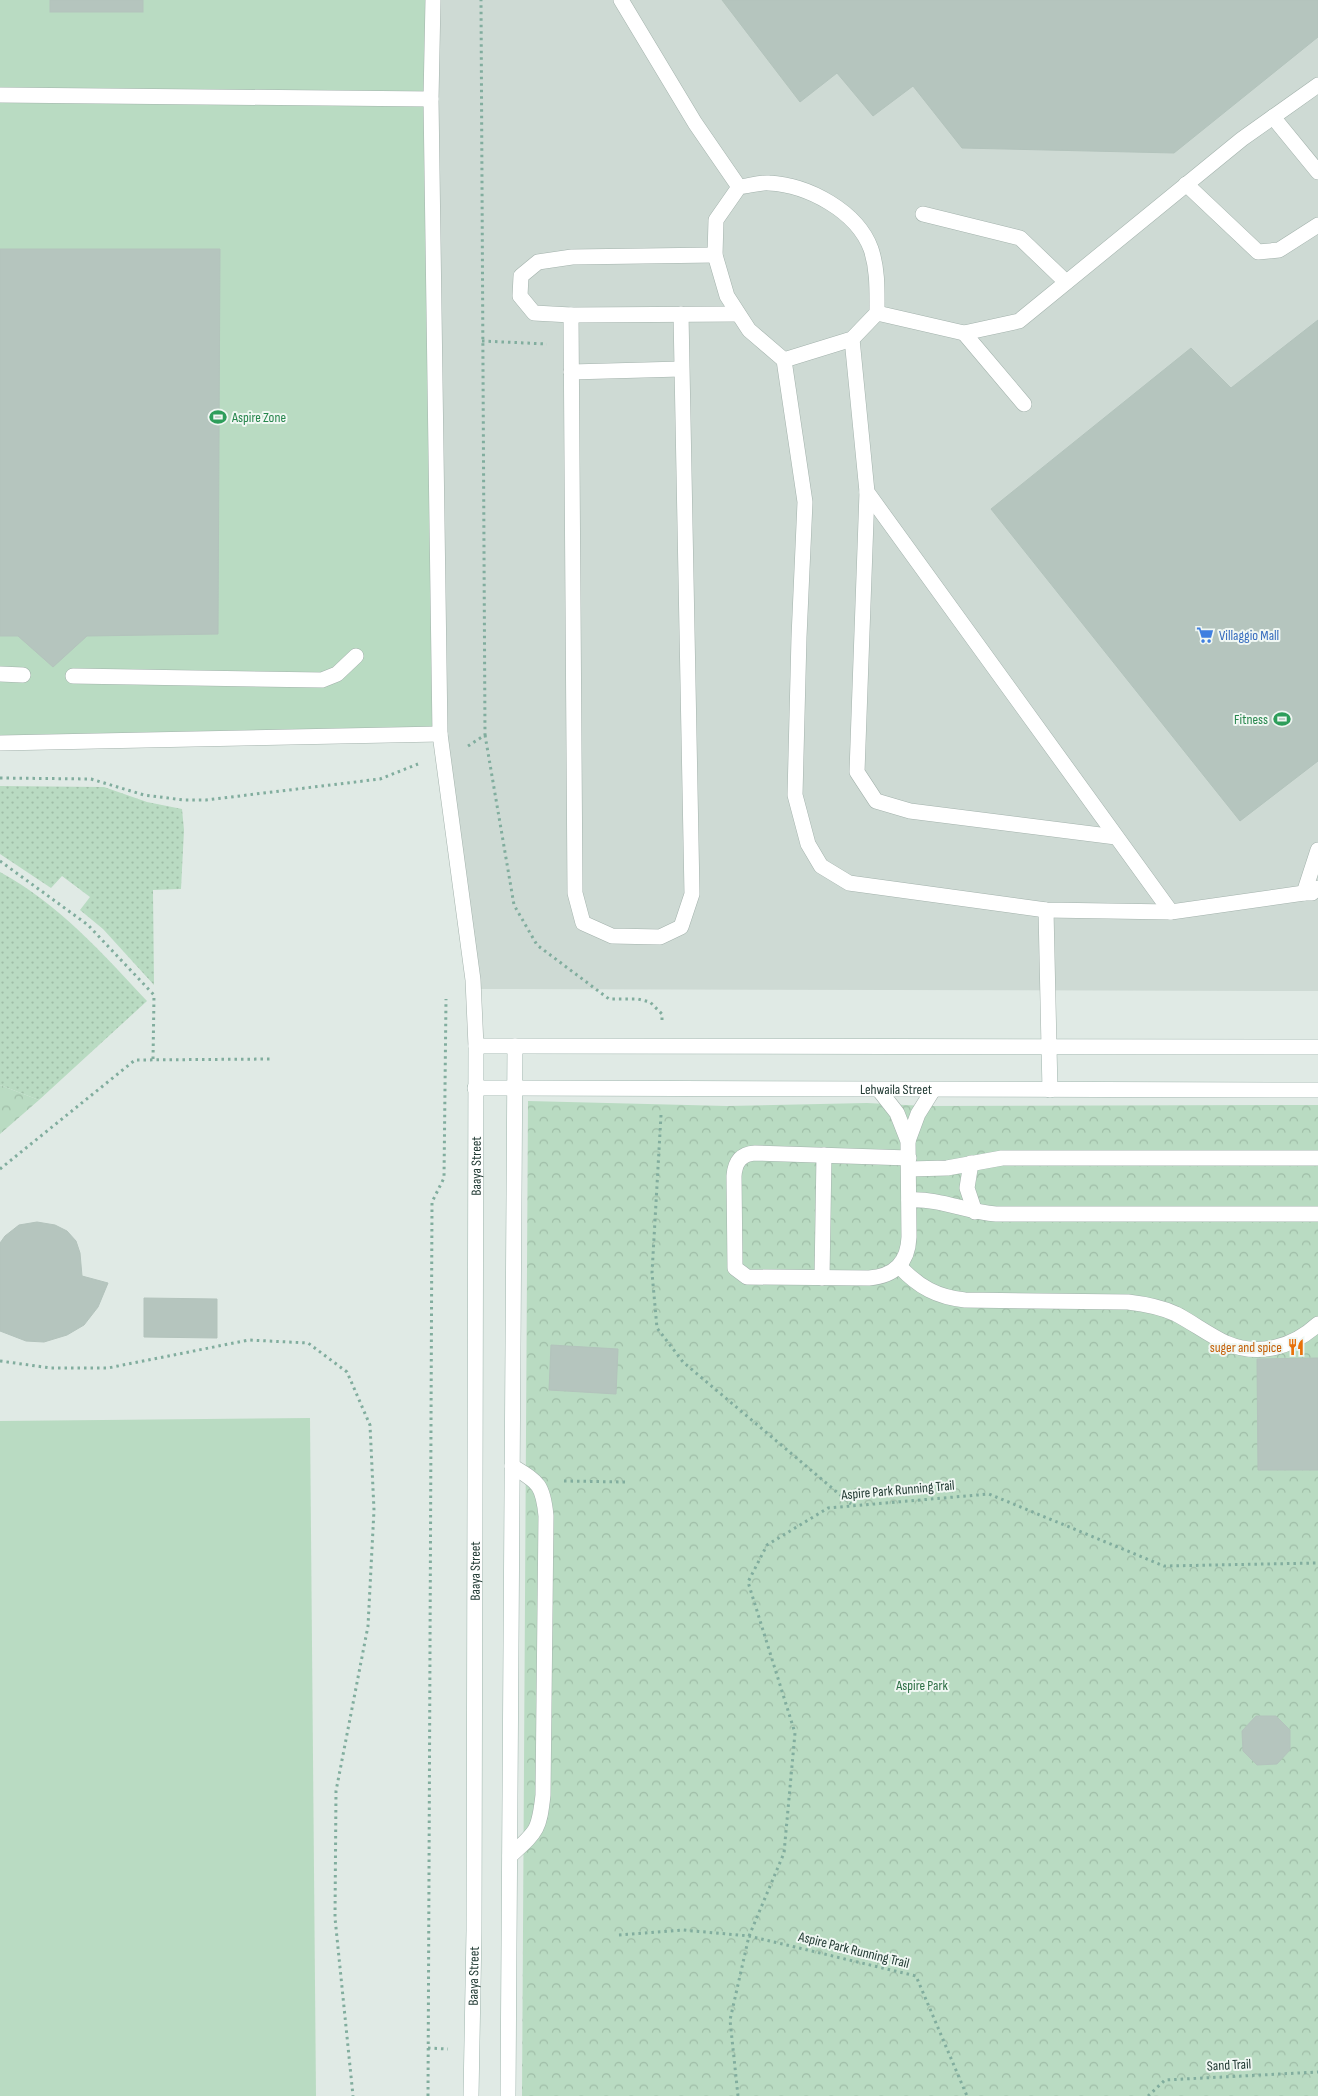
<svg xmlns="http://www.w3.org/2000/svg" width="1318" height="2096" viewBox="0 0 1318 2096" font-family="'Sofia Sans Condensed',sans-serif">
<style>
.built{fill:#cedad4}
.grass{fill:url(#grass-dots)}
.park{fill:url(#park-crowns)}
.pitch{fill:#b9dbc2}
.building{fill:#b5c5be;stroke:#b3c3bc}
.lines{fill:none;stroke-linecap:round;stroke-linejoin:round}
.lane-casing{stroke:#a3b2ac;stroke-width:16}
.secondary-casing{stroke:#9fb5ad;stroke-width:16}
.path{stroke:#81ad9e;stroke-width:3;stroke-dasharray:2.5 4;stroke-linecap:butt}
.lane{stroke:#fff;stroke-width:15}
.secondary{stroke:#fff;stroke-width:15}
.labels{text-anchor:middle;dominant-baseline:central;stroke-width:4;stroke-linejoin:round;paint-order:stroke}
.leisure-label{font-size:14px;fill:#27864d;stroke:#f0f7f3;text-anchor:start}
.shop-label{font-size:14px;fill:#366cbe;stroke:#f0f7f3;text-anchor:start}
.street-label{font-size:14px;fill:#213a33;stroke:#f0f7f3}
.food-label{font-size:14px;fill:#c56008;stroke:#f0f7f3;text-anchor:end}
.park-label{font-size:14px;fill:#2d6f45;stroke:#f0f7f3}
</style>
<defs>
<pattern id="grass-dots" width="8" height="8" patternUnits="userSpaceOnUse" patternTransform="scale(1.25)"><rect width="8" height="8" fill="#b9dbc2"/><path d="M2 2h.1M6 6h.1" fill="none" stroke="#9fbda7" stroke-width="1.8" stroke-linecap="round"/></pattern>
<pattern id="park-crowns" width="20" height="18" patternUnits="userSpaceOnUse" patternTransform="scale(1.25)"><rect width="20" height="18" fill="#b9dbc2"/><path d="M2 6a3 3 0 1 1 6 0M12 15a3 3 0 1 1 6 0" fill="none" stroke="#9fbda7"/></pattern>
</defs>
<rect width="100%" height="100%" fill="#e0eae5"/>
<path class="built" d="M433 0H1318V991L477 989 446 741Z"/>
<g class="grass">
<path d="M0 786 104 787 147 802 182 809 184 830 181 889 153 890 154 985 103 929 80 910 90 897 62 876 51 888 0 854Z"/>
<path d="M0 872C59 904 102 953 147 1001L39 1100 0 1085Z"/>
</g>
<g class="park">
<path d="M0 1085 39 1100 0 1134Z"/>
<path d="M528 1101 727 1106 867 1103 925 1106 1318 1105V2096H522Z"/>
</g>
<g class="pitch">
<path d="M0 0H433L440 734 0 743Z"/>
<path d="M310 1418 316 2096H0V1421Z"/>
</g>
<g class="building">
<rect x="50" y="0" width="93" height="12"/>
<path d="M722 0H1318V37L1174 153 962 148 913 86 873 116 837 73 800 102Z"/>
<path d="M0 249H220L218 634 87 636 53 667 18 636H0Z"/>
<path d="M1318 320V761L1240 821 991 509 1191 348 1231 388Z"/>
<path d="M37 1222 55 1225 67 1231 76 1241 80 1253 82 1276 108 1283 98 1307 84 1325 67 1335 44 1342 26 1341 0 1331V1243L5 1236 19 1225Z"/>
<path d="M144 1298 217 1299V1338L144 1337Z"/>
<path d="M551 1345 618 1349 616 1394 549 1390Z"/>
<path d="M1318 1358V1470H1258L1257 1359Z"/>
<path d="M1256 1716H1276L1290 1730V1750L1277 1764 1257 1765 1243 1751 1242 1731Z"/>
</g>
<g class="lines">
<g class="lane-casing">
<g id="lane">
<path d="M433 0 431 99 440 734 473 980 476 1046"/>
<path d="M621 0 695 123 739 187"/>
<path d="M0 95 431 99"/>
<path d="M1273 117 1318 172"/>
<path d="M1186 184 1258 252 1279 250 1318 225"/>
<path d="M923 214 1020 238 1066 282"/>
<path d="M715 255 572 257 538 262 521 276 520 296 534 313 571 315 738 314"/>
<path d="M877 313 964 333 1019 321 1242 139 1318 85"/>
<path d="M571 315 575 893 583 923 612 936 660 937 681 927 692 894 681 314"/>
<path d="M964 333 1024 404"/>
<path d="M852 339 867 492 1171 912"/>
<path d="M784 360 852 339 877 313C877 291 878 270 871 249 857 211 808 185 769 183 760 182 749 186 739 187L716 220 715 255 727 296 749 330 784 360 805 502 799 637 795 795 808 844 821 866 849 883 1046 910 1171 912 1304 893 1318 888"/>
<path d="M571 372 681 369"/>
<path d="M867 492 857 772 876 801 910 811 1116 837"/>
<path d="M0 674 23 675"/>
<path d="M73 676 322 680 337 674 356 656"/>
<path d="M0 743 440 734"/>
<path d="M1312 893H1304L1318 850"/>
<path d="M1046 910 1049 1047"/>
<path d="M879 1090 897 1113 908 1141 909 1237C908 1262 895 1276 869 1278L747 1277 735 1268 734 1176C735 1162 741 1154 755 1153L909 1158"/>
<path d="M908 1141 918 1114 933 1090"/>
<path d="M971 1163 967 1188 975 1212"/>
<path d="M909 1169 947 1168 1002 1158H1318"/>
<path d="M909 1200C940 1198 966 1212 996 1214H1318"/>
<path d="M900 1267C919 1287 937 1297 965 1300L1128 1302C1145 1304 1161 1307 1176 1314 1193 1323 1209 1335 1226 1343 1259 1357 1293 1347 1318 1324"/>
<path d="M822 1278 824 1155"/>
<path d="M510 1856C537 1831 539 1831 543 1795L546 1516C543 1484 538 1482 512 1466"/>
</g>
</g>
<g class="secondary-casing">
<g id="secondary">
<path d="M1049 1047 1050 1090"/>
<path id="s1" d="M475 1088 1318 1090"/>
<path id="s2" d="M471 2096 474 1931 476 1046 1318 1047"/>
<path d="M508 2096 515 1046"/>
</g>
</g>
<g class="path">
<path d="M482 341 547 344"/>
<path d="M485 735 514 905 537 945 609 999H638L650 1002 662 1014V1020"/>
<path d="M468 746 485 735 481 0"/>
<path d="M0 778 91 779 144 795 184 800H206L380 779 418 764"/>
<path d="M0 861 88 925 154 995 153 1060"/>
<path d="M661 1115 652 1273 657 1328 683 1362 851 1504"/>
<path d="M0 1169 135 1060 271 1059"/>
<path d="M0 1361 51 1368H108L249 1340 308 1343 347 1372 370 1425 374 1510 368 1626 336 1791 335 1918 353 2096"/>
<path d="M564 1481 626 1482"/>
<path d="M619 1935 683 1930 749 1936 916 1976 967 2096"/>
<path d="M428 2048 448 2049"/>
<path d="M428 2096 432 1202 444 1178 446 999"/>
<path d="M738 2096 730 2020 749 1936 784 1853 795 1733 748 1582 767 1545 828 1508 989 1494 1164 1566 1318 1563"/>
<path d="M1148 2096 1165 2080 1318 2072"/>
</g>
<use href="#lane" class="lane"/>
<use href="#secondary" class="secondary"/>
</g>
<defs>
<g id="stadium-bare" transform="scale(1.35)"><path d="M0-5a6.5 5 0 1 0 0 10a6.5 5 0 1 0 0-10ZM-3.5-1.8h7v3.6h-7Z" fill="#2e9e5b" stroke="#f0f7f3" stroke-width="2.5" paint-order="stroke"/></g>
<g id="supermarket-bare" transform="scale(1.35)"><path d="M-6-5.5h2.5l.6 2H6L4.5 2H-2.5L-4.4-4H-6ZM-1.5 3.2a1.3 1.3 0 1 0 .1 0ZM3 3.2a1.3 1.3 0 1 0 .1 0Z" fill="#3f7fe0" stroke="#f0f7f3" stroke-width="2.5" paint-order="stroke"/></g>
<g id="restaurant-bare" transform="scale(1.35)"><path d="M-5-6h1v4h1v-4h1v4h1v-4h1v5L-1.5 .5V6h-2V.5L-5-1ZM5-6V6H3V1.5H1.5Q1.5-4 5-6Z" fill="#e8710a" stroke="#f0f7f3" stroke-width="2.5" paint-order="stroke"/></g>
</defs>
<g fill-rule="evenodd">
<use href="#stadium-bare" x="218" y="417"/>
<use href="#supermarket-bare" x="1205" y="635"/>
<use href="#stadium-bare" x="1282" y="719"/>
<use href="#restaurant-bare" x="1296" y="1347"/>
</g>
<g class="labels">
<g class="leisure-label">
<text x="232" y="417">Aspire Zone</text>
<text x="1268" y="719" text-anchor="end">Fitness</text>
</g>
<g class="shop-label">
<text x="1219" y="635">Villaggio Mall</text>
</g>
<g class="street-label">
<text stroke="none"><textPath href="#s1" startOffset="421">Lehwaila Street</textPath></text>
<text stroke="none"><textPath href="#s2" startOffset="930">Baaya Street</textPath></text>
<text transform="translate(898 1490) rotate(-5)">Aspire Park Running Trail</text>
<text stroke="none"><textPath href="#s2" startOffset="525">Baaya Street</textPath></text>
<text transform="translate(854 1950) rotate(14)">Aspire Park Running Trail</text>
<text stroke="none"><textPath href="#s2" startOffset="120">Baaya Street</textPath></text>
<text transform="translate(1229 2065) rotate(-3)">Sand Trail</text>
</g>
<g class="food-label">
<text x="1282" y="1347">suger and spice</text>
</g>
<g class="park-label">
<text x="922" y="1685">Aspire Park</text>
</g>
</g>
</svg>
